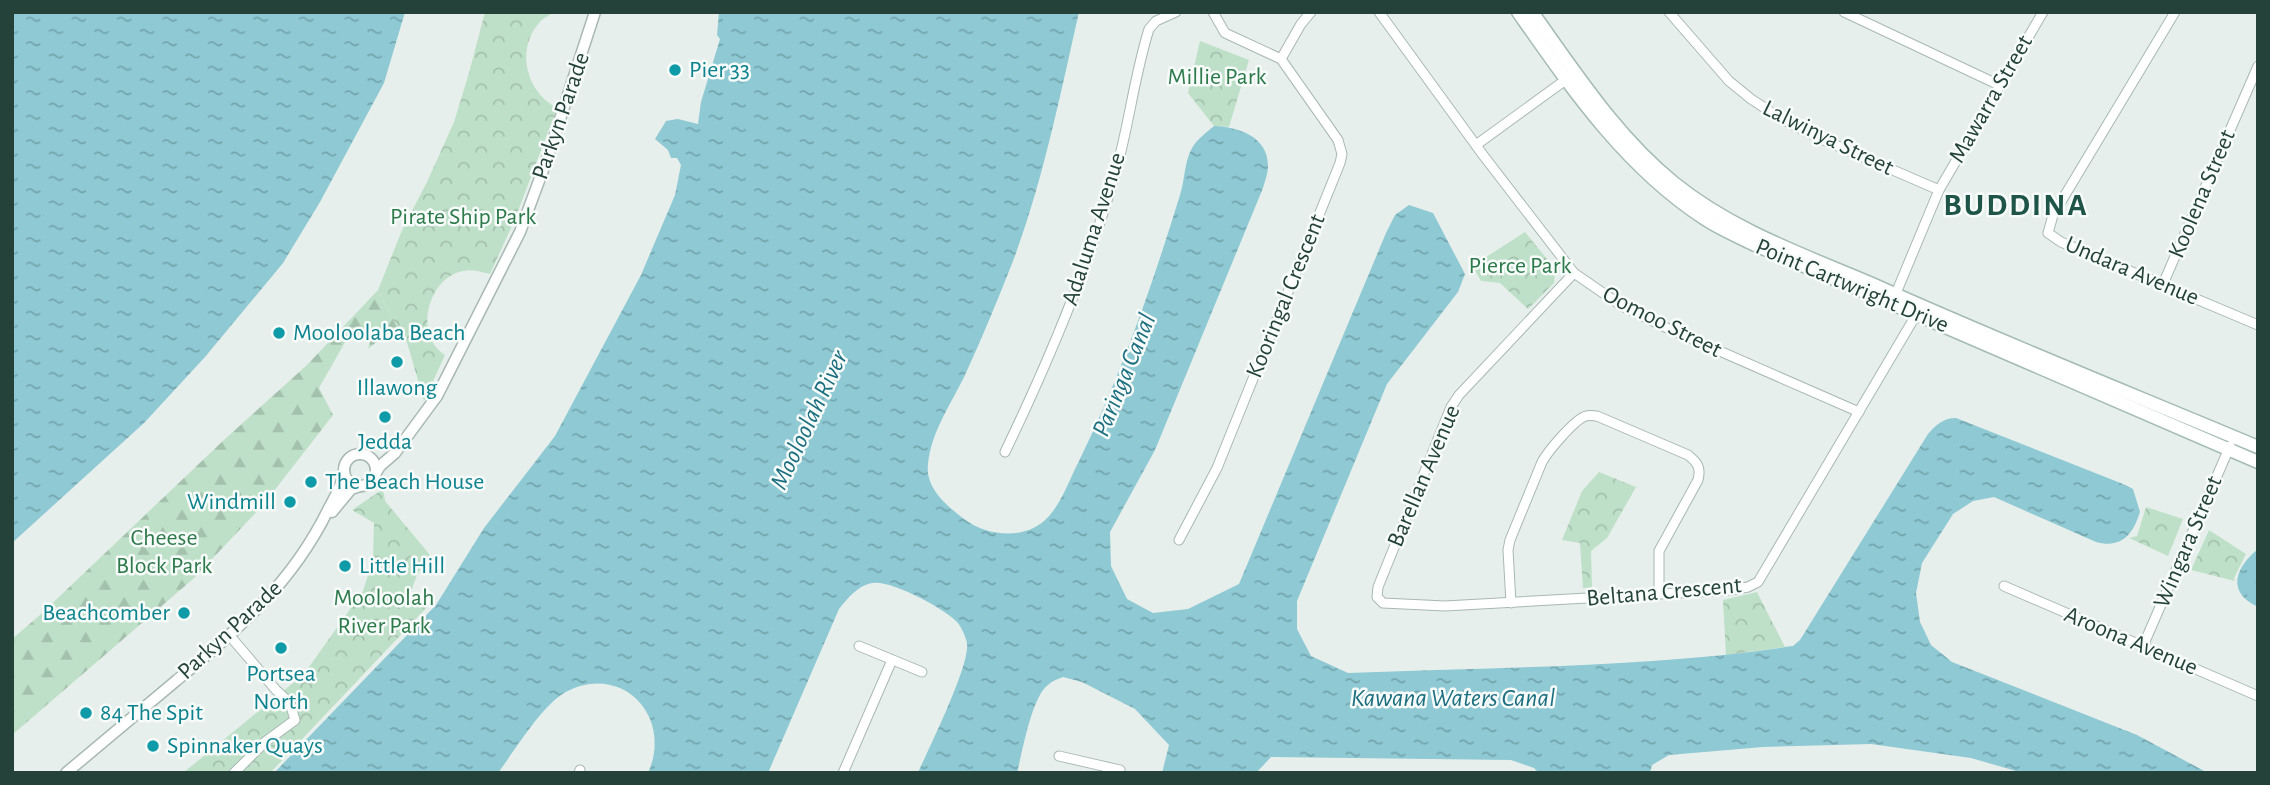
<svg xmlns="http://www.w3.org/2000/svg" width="2270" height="785" viewBox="0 0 2270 785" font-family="'Alegreya Sans',sans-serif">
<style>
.forest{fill:url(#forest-firs)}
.park{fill:url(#park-crowns)}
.water{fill:url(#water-ripples)}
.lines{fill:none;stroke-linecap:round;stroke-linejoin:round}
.minor-casing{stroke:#a8b8b2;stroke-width:11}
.tertiary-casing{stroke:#a8b8b2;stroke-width:13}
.secondary-casing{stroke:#a4bbb3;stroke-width:15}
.minor{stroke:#fff;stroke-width:9}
.tertiary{stroke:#fff;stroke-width:10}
.secondary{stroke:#fff;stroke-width:12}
.culture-dot{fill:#0f9aa8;stroke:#f7fbf9;stroke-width:2.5}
.labels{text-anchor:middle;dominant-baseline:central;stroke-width:5;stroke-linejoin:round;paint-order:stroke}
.culture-label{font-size:24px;fill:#0d838f;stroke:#f7fbf9;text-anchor:start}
.park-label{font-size:24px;fill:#2d7a4b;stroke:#f7fbf9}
.street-label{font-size:24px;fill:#24423a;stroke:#f7fbf9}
.water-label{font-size:26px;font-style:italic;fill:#1c6f80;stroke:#f7fbf9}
.district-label{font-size:32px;font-weight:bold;letter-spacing:2px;fill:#1f5548;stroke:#f7fbf9}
</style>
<defs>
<pattern id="forest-firs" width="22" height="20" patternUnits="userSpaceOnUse" patternTransform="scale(1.75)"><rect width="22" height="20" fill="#bfe0c8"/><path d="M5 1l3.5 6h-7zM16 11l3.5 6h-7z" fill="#a4c1ad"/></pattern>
<pattern id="park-crowns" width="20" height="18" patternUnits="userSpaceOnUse" patternTransform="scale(1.75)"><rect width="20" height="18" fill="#bfe0c8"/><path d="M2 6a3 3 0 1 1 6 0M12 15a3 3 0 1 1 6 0" fill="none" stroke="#a4c1ad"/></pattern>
<pattern id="water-ripples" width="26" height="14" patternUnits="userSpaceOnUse" patternTransform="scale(1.75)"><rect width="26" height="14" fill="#8ec9d4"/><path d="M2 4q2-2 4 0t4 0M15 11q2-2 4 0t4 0" fill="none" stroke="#74a5ad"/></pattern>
</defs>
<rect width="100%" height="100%" fill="#e6efeb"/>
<path class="forest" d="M378 290 401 335 392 329 368 349 371 338 359 334 355 341 348 337 319 388 333 415 263 505 193 579 12 735V639L40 615 225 439 307 365Z"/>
<g class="park">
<path d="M485 12H554C550 15 543 18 540 22 515 49 526 92 557 108L515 219 490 274C481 272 472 269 463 271 435 276 420 314 431 339 434 346 439 351 445 355L424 401 406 339 401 335 378 290 403 228 427 182 454 122 469 73Z"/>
<path d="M1200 41 1249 60 1229 127 1214 126 1188 93Z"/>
<path d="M1525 232 1555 269 1554 283 1528 309 1500 283 1481 281 1471 263 1480 261Z"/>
<path d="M1599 472 1636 487 1607 538 1591 551 1592 588H1583L1580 543 1562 540 1582 491Z"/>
<path d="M383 489 385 501 430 555 417 575 410 594 431 603 270 773H183L304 674 363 591 373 559 374 523 352 510Z"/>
<path d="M2146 507 2183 519 2168 556 2129 538 2137 536Z"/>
<path d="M2209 530 2246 554 2234 578 2235 581 2191 570Z"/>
<path d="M1757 592 1785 647 1726 655 1723 600Z"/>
</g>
<g class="water">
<path d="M12 12H405L384 83 320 202 283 263 205 357 144 423 12 543Z"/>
<path d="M719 12H1079C1060 96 1043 181 1013 261 998 299 982 338 965 375 951 404 931 432 928 464 925 488 947 506 964 519 987 536 1022 540 1044 521 1061 506 1069 480 1079 461 1121 375 1152 286 1180 195 1185 180 1184 163 1192 148 1197 139 1207 132 1214 126 1238 127 1268 136 1268 166 1268 173 1265 181 1263 188L1155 450 1110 532 1111 566 1127 599 1153 613 1188 609 1239 584 1386 233 1395 215 1409 205 1433 213 1465 274 1458 292 1387 384 1297 601V629L1311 656 1348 673C1496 667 1647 668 1793 646L1800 640 1928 434C1936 425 1943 418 1956 418L2123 484 2133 489 2140 512C2133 534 2122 549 2096 542L1994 497 1973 501 1953 514 1922 563 1916 593 1920 622 1931 645 1952 662 2137 735 2208 773H2023L1971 758 1871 744 1763 747 1669 755 1652 765 1650 773H1539L1534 768 1511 760 1271 757 1256 773H1162L1169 745 1135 709 1082 682 1063 677C1058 679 1052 681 1048 685 1032 696 1022 753 1017 773H918C929 747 970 666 967 643 966 637 961 627 958 623 946 609 890 579 872 583 857 586 848 598 839 609L768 773H648C674 715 620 661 564 693 542 706 514 751 498 773H274L436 605 484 528 555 436 641 275 675 195 681 165 677 158H671L668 150 655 139 666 121 678 119 698 124 701 102 720 39 717 35Z"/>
<path d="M2258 549V607C2226 592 2235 568 2258 549Z"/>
</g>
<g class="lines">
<g class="minor-casing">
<g id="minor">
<path d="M1213 12 1225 33 1281 59"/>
<path d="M1379 12 1483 155 1574 273 1622 306 1667 328 1859 412"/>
<path d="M1669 12 1729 81 1751 99 1780 118 1819 138 1939 190"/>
<path d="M1844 12 1999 85"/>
<path d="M2175 12 2053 215 2048 233 2061 242 2258 325"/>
<path d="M1281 59 1301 24 1311 12"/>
<path d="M1476 145 1571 76"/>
<path d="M1574 273 1459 395 1451 407 1378 587 1377 597 1383 603 1445 606 1732 590 1748 587 1758 582 1919 310"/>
<path d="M2163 284 2258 66"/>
<path d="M1894 298 1939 190 2043 12"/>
<path d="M1005 452C1047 365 1084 277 1112 185 1128 134 1133 80 1149 29L1156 21 1176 12"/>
<path d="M1179 540 1217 468 1340 163 1342 154 1338 140 1281 59"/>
<path d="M2004 586 2258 696"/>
<path d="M1511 603 1508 550 1510 540 1542 462C1548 451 1575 419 1586 416 1590 415 1594 416 1597 416L1688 455C1698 463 1701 468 1698 480L1659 551V594"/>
<path d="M230 636 276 690 290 703 295 720 265 742 234 773"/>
<path d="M859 646 922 672"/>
<path d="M2143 646 2230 446"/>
<path d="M1059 756 1120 770"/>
<path d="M579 773 580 770"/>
<path d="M843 773 892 660"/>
</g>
</g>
<g class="tertiary-casing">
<g id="tertiary">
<circle cx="360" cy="470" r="16"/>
<path d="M375 474 380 466 395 453 437 396 520 232 546 162 595 12"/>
<path d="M332 512 351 489 360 486"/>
<path d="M66 773C103 742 140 711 177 680 239 628 291 585 328 510 334 498 343 485 344 471"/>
</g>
</g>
<g class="secondary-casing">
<g id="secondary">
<path d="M1518 12C1572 89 1625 167 1705 219 1720 229 1737 236 1753 244L2258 462"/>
<path d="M1532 12C1576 73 1616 136 1674 183 1732 230 1804 255 1872 284 1999 341 2129 393 2258 447"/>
</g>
</g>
<use href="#minor" class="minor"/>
<use href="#tertiary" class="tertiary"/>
<use href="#secondary" class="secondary"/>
</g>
<g class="culture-dot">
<circle cx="675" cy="70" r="7"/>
<circle cx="279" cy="333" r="7"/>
<circle cx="397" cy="362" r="7"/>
<circle cx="385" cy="417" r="7"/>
<circle cx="311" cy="482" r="7"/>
<circle cx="290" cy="502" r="7"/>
<circle cx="345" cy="566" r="7"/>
<circle cx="184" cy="613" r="7"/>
<circle cx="281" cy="648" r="7"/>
<circle cx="86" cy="713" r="7"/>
<circle cx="153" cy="746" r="7"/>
</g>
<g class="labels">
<g class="culture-label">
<text x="689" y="70">Pier 33</text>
<text x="293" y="333">Mooloolaba Beach</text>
<text x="397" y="388" text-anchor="middle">Illawong</text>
<text x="385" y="442" text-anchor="middle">Jedda</text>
<text x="325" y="482">The Beach House</text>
<text x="276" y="502" text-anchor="end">Windmill</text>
<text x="359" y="566">Little Hill</text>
<text x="170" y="613" text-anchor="end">Beachcomber</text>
<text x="281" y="674" text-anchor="middle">Portsea<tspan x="281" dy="28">North</tspan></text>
<text x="100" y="713">84 The Spit</text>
<text x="167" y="746">Spinnaker Quays</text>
</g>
<g class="park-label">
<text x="1217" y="77">Millie Park</text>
<text x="463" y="217">Pirate Ship Park</text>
<text x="1520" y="266">Pierce Park</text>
<text x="164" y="538">Cheese<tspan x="164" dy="28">Block Park</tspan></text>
<text x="384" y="598">Mooloolah<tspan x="384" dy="28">River Park</tspan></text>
</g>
<g class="street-label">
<text transform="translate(1991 99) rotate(-60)">Mawarra Street</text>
<text transform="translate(561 116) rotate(-71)">Parkyn Parade</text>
<text transform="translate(1828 138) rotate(26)">Lalwinya Street</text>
<text transform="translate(2202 194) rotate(-67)">Koolena Street</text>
<text transform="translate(1094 229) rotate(-72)">Adaluma Avenue</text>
<text transform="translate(2132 271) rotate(23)">Undara Avenue</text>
<text transform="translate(1852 286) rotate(23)">Point Cartwright Drive</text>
<text transform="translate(1286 296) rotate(-68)">Kooringal Crescent</text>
<text transform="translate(1662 322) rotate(27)">Oomoo Street</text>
<text transform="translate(1424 476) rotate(-67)">Barellan Avenue</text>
<text transform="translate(2188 542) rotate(-67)">Wingara Street</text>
<text transform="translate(1664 592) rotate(-5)">Beltana Crescent</text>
<text transform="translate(230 630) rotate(-43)">Parkyn Parade</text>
<text transform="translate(2131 641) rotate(23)">Aroona Avenue</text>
</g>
<g class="water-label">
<text transform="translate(1124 375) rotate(-68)">Paringa Canal</text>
<text transform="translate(809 420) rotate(-65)">Mooloolah River</text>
<text x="1453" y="698">Kawana Waters Canal</text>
</g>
<g class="district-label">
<text x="2016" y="205">BUDDINA</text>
</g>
</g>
<rect width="2270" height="785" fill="none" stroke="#24423a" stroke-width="28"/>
</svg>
